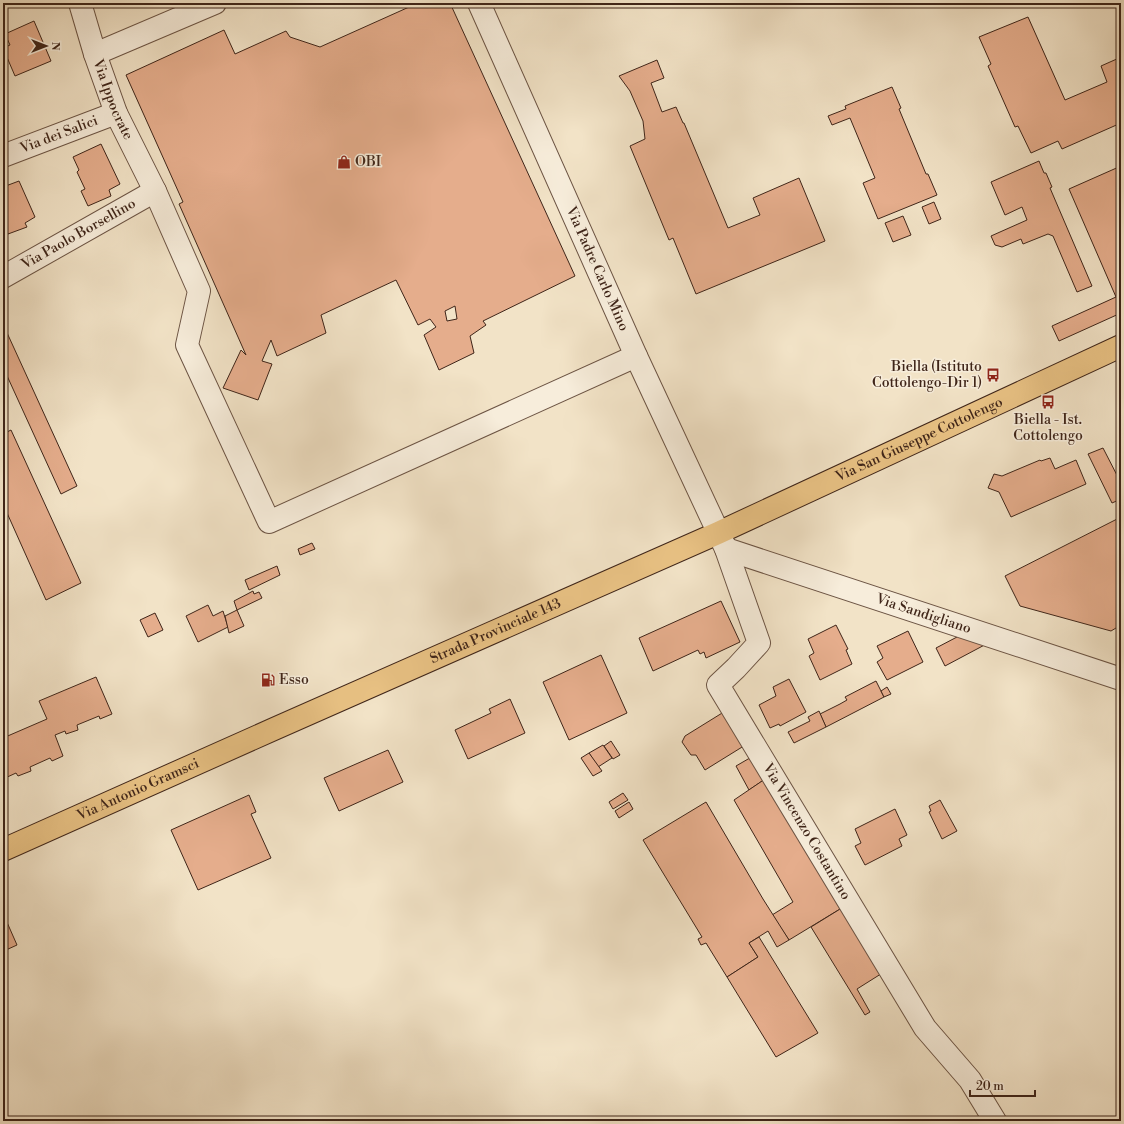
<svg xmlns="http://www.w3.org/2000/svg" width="1124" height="1124" viewBox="0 0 1124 1124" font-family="'Libre Bodoni',serif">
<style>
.building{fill:#e5ad8c;stroke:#3f2519;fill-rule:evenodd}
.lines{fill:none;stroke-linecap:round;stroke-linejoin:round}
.minor-casing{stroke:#6c5444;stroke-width:24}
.major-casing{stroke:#3f2519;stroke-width:24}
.minor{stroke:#f7eddb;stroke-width:22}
.major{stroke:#e9c284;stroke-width:22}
.labels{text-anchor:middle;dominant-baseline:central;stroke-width:3;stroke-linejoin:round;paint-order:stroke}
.street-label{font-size:14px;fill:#3f2519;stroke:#f7eddb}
.poi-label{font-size:14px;fill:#3f2519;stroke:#f7eddb;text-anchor:start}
</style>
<rect width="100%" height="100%" fill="#f2e3c7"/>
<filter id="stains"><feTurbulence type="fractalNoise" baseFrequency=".005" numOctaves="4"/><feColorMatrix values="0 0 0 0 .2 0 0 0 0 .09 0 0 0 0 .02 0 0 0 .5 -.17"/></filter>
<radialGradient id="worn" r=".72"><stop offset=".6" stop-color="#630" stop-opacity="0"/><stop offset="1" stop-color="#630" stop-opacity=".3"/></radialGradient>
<g class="building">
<path d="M418 3H450L575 276 483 321 486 325 470 336 474 353 439 370 424 335 436 327 430 319 418 325 396 280 321 315 326 333 277 356 271 340 262 361 272 364 258 400 223 388 241 350 246 355 179 204 183 202 126 75 224 30 235 54 286 31 290 37 320 47ZM455 306 457 319 447 321 445 311Z"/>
<path d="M1028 17 1065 100 1107 82 1101 66 1119 58 1121 59V123L1062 149 1058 141 1031 153 1018 126 1015 127 988 66 991 64 979 37Z"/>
<path d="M34 21 51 61 15 76 3 48 10 45 5 34Z"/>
<path d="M657 60 664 78 651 83 662 112 676 107 683 123H684L728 228 760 215 753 198 799 178 825 241 696 294 673 238 669 240 630 146 645 139 643 121 630 91 619 76Z"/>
<path d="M892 87 901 108 899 109 926 174H928L937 195 878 219 863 183 875 178 850 118 832 125 828 116 846 109 845 106Z"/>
<path d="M101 144 120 184 109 190 111 196 88 206 81 191 85 189 77 172 79 170 73 157Z"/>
<path d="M1039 161 1044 173H1046L1052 187 1050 188 1092 286 1077 292 1053 236 1048 234 1023 244 1021 239 1002 247 995 245 991 236 1027 220 1022 207 1005 215 991 182Z"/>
<path d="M1121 166V313L1059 341 1052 326 1116 297 1069 189Z"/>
<path d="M19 181 35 217 25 223 27 227 8 234 3 221V187Z"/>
<path d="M934 202 941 219 929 224 922 207Z"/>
<path d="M903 216 911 235 893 242 885 223Z"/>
<path d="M3 324 77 486 61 494 3 367Z"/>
<path d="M11 430 81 583 46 600 3 504V434Z"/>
<path d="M1103 448 1121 483V499L1112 503 1088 454Z"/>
<path d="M1050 458 1055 469 1076 460 1086 484 1011 517 999 492 988 488 994 474 1002 476 1040 460 1041 461Z"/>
<path d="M1121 517V625L1111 631 1020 606 1005 576Z"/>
<path d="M312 543 315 549 300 555 298 549Z"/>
<path d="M277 566 280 575 249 590 245 580Z"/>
<path d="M253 591 254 594 259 592 262 598 237 610 234 601Z"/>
<path d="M721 601 740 642 706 658 704 652 700 654 698 650 653 671 639 638Z"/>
<path d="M208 605 213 616 223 611 228 627 198 642 186 616Z"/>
<path d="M237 610 244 626 229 633 225 616Z"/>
<path d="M155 613 163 630 148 637 140 620Z"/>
<path d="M836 625 848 649 846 650 852 664 820 680 809 656 814 653 808 639Z"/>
<path d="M956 630 992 641 945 666 936 648 957 637Z"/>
<path d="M908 631 923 662 887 680 877 662 883 658 877 646Z"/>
<path d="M601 655 627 713 569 740 543 682Z"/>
<path d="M96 677 112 714 100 719 99 716 77 725 78 730 66 734 65 731 55 735 63 756 52 761 50 758 30 767 31 771 18 776 16 773 3 779V738L47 719 39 701Z"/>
<path d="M789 679 806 712 780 726 779 724 770 728 759 705 776 696 773 687Z"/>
<path d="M876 681 884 697 826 727 820 714 840 704 847 700 845 697Z"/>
<path d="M887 687 891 694 884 697 881 691Z"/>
<path d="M510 699 525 733 468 759 455 730 491 713 489 709Z"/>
<path d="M727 710 747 744 705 770 696 755H691L682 742 685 736Z"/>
<path d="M819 711 826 727 794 743 788 732 810 721 808 717Z"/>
<path d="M611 741 620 755 613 759 604 746Z"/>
<path d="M603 745 612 758 598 767 589 753Z"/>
<path d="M388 750 403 782 339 811 324 778Z"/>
<path d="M589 753 602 771 593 776 581 758Z"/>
<path d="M755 755 768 777 749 790 736 766Z"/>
<path d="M768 777 845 906 789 940 772 915 793 902 734 800Z"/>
<path d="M623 793 628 800 613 809 609 802Z"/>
<path d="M249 795 256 812 251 814 271 858 198 890 171 830Z"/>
<path d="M940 800 957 831 942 839 929 812 931 811 929 806Z"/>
<path d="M629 802 633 809 619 818 615 811Z"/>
<path d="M706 802 763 899 789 940 777 947 768 931 749 943 758 957 727 977 706 943 701 945 698 939 702 937 643 840Z"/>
<path d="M895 809 907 835 899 839 902 846 865 865 855 846 861 843 855 829Z"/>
<path d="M845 906 884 972 857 989 870 1012 865 1015 811 927Z"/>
<path d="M6 920 17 945 6 950 3 945V921Z"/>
<path d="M759 937 818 1033 776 1057 727 977 758 957 749 943Z"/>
</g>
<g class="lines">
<g class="minor-casing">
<g id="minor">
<path id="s1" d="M80 3 95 54 116 113 155 191 199 291 187 345 269 522 636 356"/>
<path id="s2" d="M479 3 636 356 726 549 759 643 736 668 718 685 925 1028 970 1080 995 1121"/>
<path d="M95 54 215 3"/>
<path id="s3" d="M3 156 116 113"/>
<path id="s4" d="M3 277 155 191"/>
<path id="s5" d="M726 549 1121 679"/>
</g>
</g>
<g class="major-casing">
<g id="major">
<path id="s6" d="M3 850 274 729 718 533 1121 346"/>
</g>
</g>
<use href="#minor" class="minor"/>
<use href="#major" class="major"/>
</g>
<defs>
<g id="shop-bare" transform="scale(1.08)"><path d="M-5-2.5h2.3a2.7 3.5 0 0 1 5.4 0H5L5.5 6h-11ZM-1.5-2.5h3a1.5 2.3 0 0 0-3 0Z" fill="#8f2418" stroke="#f7eddb" stroke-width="2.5" paint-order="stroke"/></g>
<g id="bus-bare" transform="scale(1.08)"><path d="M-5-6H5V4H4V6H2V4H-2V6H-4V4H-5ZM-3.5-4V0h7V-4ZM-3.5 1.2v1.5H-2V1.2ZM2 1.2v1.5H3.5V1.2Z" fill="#8f2418" stroke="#f7eddb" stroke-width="2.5" paint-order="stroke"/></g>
<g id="fuel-bare" transform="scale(1.08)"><path d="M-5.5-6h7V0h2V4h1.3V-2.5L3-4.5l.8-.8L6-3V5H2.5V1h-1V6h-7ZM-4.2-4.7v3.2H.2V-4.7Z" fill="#8f2418" stroke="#f7eddb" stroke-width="2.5" paint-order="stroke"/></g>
</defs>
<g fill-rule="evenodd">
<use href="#shop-bare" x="344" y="162"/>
<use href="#bus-bare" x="993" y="375"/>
<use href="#bus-bare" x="1048" y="402"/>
<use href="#fuel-bare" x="268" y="680"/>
</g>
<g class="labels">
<g class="street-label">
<text stroke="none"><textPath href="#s1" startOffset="102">Via Ippocrate</textPath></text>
<text stroke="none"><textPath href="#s3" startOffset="60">Via dei Salici</textPath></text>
<text stroke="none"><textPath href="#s4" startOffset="87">Via Paolo Borsellino</textPath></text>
<text stroke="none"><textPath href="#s2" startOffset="291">Via Padre Carlo Mino</textPath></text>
<text stroke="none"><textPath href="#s6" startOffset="1004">Via San Giuseppe Cottolengo</textPath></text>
<text stroke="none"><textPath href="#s5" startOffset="208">Via Sandigliano</textPath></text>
<text stroke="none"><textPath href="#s6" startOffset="539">Strada Provinciale 143</textPath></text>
<text stroke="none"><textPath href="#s6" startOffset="148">Via Antonio Gramsci</textPath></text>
<text stroke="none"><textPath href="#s2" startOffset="929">Via Vincenzo Costantino</textPath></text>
</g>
<g class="poi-label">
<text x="355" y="162">OBI</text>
<text x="982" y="367" text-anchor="end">Biella (Istituto<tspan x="982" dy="16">Cottolengo-Dir 1)</tspan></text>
<text x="1048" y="420" text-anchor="middle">Biella - Ist.<tspan x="1048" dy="16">Cottolengo</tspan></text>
<text x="279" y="680">Esso</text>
</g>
</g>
<rect width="1124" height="1124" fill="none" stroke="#f2e3c7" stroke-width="16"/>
<rect x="4" y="4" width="1116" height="1116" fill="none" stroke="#3f2519" stroke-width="2"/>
<rect x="8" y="8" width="1108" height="1108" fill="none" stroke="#3f2519"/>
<g transform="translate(46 46) rotate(90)" stroke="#f7eddb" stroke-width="3" paint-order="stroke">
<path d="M0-3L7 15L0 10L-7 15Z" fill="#3f2519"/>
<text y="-6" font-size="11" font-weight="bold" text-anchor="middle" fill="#3f2519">N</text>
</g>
<path d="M970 1090v6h65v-6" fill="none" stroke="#3f2519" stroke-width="2"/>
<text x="976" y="1090" font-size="12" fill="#3f2519" stroke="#f7eddb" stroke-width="3" paint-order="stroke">20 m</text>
<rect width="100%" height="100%" filter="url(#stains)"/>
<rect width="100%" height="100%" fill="url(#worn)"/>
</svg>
